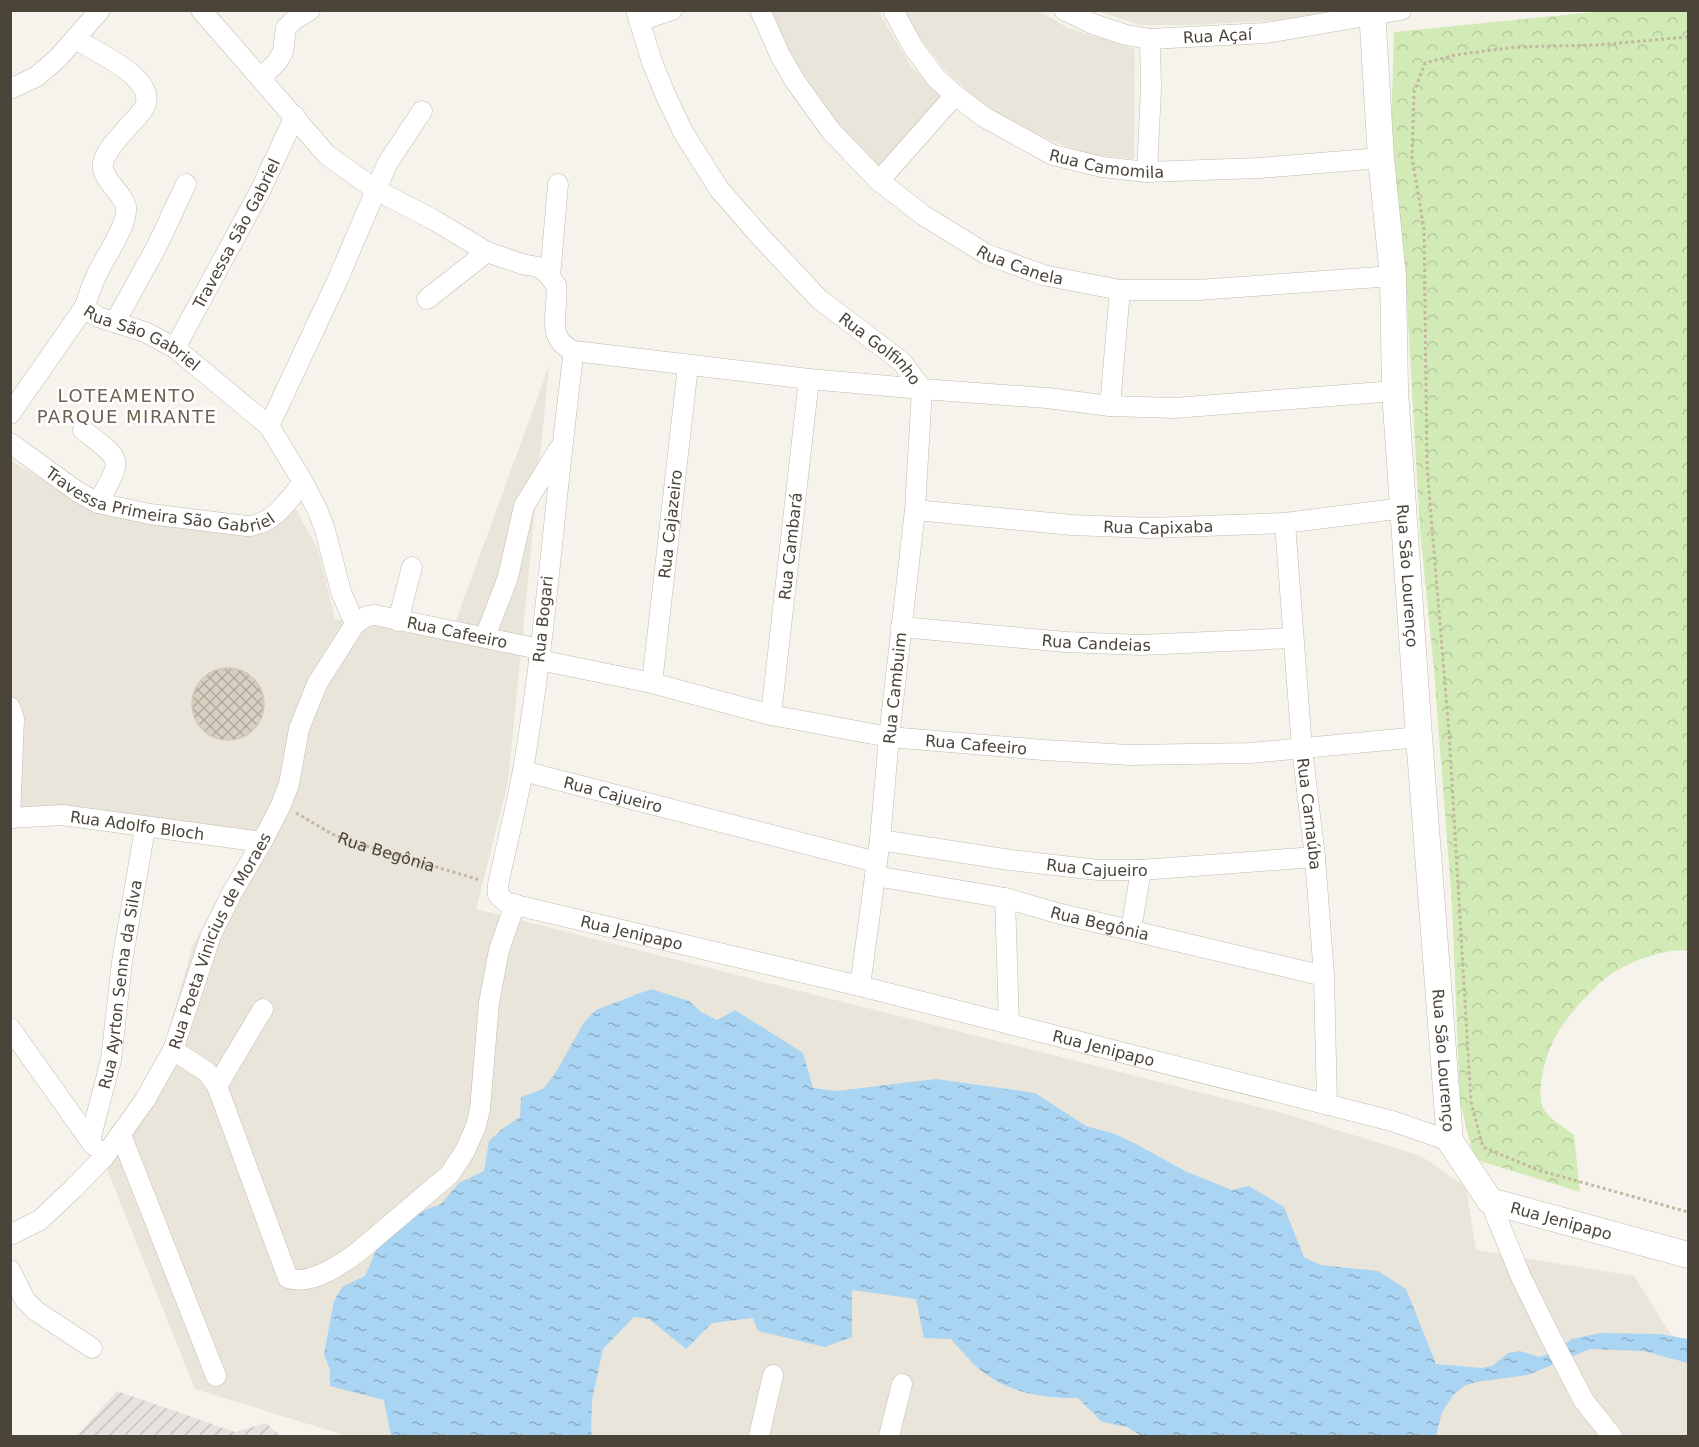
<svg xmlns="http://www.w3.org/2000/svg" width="1699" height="1447" viewBox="0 0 1699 1447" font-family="'DejaVu Sans',sans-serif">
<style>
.residential{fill:#eae5da}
.industrial{fill:url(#industrial-furrows)}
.forest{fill:url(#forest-crowns)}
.water{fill:url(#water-ripples)}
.building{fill:url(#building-cross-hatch);stroke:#d3c7b4;stroke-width:1.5}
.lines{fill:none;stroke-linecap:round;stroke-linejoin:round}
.minor-casing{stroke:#c2bbae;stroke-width:21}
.tertiary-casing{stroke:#c2bbae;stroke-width:27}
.path{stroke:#c4b79f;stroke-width:3;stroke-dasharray:3 3;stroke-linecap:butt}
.minor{stroke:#fff;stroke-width:20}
.tertiary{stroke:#fff;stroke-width:26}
.labels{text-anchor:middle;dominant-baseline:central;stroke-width:5;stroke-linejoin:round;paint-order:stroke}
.street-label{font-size:16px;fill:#4b4439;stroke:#fff}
.neighbourhood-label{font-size:18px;letter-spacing:1.5px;fill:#6e6250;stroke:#fff}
</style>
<defs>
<pattern id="industrial-furrows" width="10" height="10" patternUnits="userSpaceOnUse" patternTransform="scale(1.5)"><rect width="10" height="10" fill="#e6e2dd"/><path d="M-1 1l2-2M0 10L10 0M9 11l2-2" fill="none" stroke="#c7c3be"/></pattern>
<pattern id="forest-crowns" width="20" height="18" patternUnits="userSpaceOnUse" patternTransform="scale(1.5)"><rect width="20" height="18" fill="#d2eab5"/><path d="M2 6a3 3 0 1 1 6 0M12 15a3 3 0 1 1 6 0" fill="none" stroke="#b6ca9c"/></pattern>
<pattern id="water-ripples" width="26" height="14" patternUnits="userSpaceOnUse" patternTransform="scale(1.5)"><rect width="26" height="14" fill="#a9d4f2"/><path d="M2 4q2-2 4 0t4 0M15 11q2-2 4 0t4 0" fill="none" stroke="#8caec5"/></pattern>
<pattern id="building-cross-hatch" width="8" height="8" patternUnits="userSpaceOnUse" patternTransform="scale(1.5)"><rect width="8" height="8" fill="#d8cfc1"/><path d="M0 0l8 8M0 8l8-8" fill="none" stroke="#b1aa9e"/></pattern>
</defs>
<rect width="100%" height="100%" fill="#f6f3ec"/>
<g class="residential">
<path d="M770 11H878L911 66 943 98 878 167 852 143 788 52Z"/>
<path d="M901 11H1039L1068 28 1135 49 1134 159 1083 154 1025 129 979 102 946 71 915 32Z"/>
<path d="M1098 11H1330L1304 19 1190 25H1139Z"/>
<path d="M549 366 508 783 476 909 1286 1114 1421 1156 1466 1187 1476 1250 1634 1276 1670 1333 1688 1348V1436H347L195 1389 101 1154 159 1065 193 944 270 826 256 836 17 812 10 699V460L52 485 265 528 293 504 318 549 335 619 450 637Z"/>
</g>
<path class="industrial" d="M117 1391 235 1432 266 1423 281 1436H77Z"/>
<path class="forest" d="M1603 11H1688V950C1663 950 1636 959 1614 972 1598 982 1571 1012 1560 1029 1548 1046 1535 1088 1543 1108 1548 1118 1565 1128 1574 1135L1580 1192 1474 1159 1460 1102 1452 905 1434 670 1420 530 1406 286 1391 133 1394 32Z"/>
<path class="water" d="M651 989 689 1001 701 1012 717 1020 735 1010 803 1053 813 1088 837 1091 936 1079 1035 1093 1086 1126 1115 1134 1136 1144 1187 1172 1232 1190 1249 1186 1284 1207 1304 1257 1320 1265 1378 1271 1406 1289 1436 1364 1481 1368 1492 1366 1508 1353 1520 1351 1539 1357 1552 1353 1572 1339 1600 1333 1660 1334 1688 1339V1363L1643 1351 1590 1349 1528 1375 1476 1382 1464 1386 1454 1394 1442 1412 1436 1436H1142L1127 1427 1102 1422 1078 1398C1044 1398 1013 1394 984 1373 972 1364 961 1350 951 1339L924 1338 916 1299 852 1290V1337L825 1347 758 1331 753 1318 712 1323 686 1349 649 1319 634 1317 603 1349 592 1400 591 1432 593 1436H391L384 1400 330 1386V1370L324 1354 334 1301 342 1287 365 1276 384 1232 409 1216 441 1204 459 1183 484 1171 489 1141 502 1129 520 1117 521 1097 543 1089 555 1074 584 1022 596 1010Z"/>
<circle class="building" cx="228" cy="704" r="36"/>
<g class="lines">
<g class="minor-casing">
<g id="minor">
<path d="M201 10 327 155 376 190 434 220 487 252 522 264 538 267 546 272 556 285C560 309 543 338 574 351L809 379 922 389 915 510 889 737 880 840 860 986"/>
<path id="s2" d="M636 10 652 62 666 96 683 132 719 189 759 235 819 299 902 362 922 389 1047 398 1110 406 1174 408 1395 391"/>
<path id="s3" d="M760 10 780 55 795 81 831 131 879 181 923 215 986 254 1043 275 1120 290H1198L1393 276"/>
<path id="s4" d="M893 10 913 47 937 79 955 95 984 117 1053 155 1102 167 1147 172 1259 168 1381 158"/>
<path id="s5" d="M1064 10 1093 24 1126 35 1150 39 1266 33 1401 10"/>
<path d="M639 21 672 10"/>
<path d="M75 39C94 51 160 79 144 108 140 115 132 122 126 129 118 139 106 150 103 163 100 179 123 192 126 207 128 225 105 257 97 274 92 285 88 297 84 308"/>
<path d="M261 78 277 62 283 52 286 28 294 20 310 10"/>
<path d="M10 89 36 77 58 58 100 10"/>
<path d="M1147 172 1151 89 1150 39"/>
<path d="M879 181 955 95"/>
<path d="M550 277 558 184"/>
<path d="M427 299 487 252"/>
<path d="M115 322 157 246 186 184"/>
<path id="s6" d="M175 348 260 191 295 116"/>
<path id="s7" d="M574 351C555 490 547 632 523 770 516 809 506 847 498 885V895L507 903 860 986 1392 1121 1450 1141"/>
<path d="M1110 406 1120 290"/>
<path id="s8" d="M10 414 84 308 98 317 145 332 175 348 269 426 303 482 317 509 325 530 341 592 355 624"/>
<path d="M269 426 338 279 387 164 422 111"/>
<path d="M83 430C124 462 123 457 98 503"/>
<path id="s9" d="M10 443 78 492 98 503 150 514 247 526C273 525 288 501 303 482"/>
<path id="s10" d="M915 510 1072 525 1150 528 1285 523 1403 508"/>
<path id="s11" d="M1285 523 1302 749 1315 857 1324 976 1327 1105"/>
<path d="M398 621 412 567"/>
<path id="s12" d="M901 627 1066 642 1141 645 1292 638"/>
<path d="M485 637 508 577 524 506 559 449"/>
<path id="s13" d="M539 660 652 683 771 715 889 737 1044 750 1129 755 1251 753 1419 737"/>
<path id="s14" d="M652 683 688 366"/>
<path d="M10 707 14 719 10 819"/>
<path id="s15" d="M771 715 809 379"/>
<path id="s16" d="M523 771 876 862"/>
<path id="s17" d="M10 818 62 815 262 842"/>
<path id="s18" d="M880 840 1010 860 1098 870H1141L1315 857"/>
<path id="s19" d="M875 876 1005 898 1057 913 1324 976"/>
<path d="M1005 898 1009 1024"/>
<path d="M1131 930 1141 870"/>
<path d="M10 1028 94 1146"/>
<path d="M173 1050 207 1072 217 1086 288 1278C309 1286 341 1265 358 1252L450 1174 465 1151 476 1126 480 1109 489 1003 499 950 515 904"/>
<path d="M217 1086 263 1009"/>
<path d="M121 1135 216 1376"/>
<path id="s20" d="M90 1140 111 1060 122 962 145 828"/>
<path d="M1490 1201 1521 1277 1551 1338 1584 1401 1612 1436"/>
<path id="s21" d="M10 1235 40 1220 73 1189 104 1157 145 1100 173 1050 211 935 232 893 262 842 281 805 289 784 299 729 317 684 355 624 367 616 375 615 539 649"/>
<path d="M10 1270 25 1300 36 1311 92 1348"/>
<path d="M759 1436 773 1375"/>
<path d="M889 1436 902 1384"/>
</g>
</g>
<g class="tertiary-casing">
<g id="tertiary">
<path id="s22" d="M1372 10 1381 158 1393 276 1395 391 1419 737 1450 1141 1490 1201 1688 1255"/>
</g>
</g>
<g class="path">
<path d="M1688 37 1596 45 1516 47 1455 55 1425 63 1414 92 1412 158 1424 228 1427 466 1449 733 1471 1102 1483 1147 1538 1170 1688 1212"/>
<path id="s1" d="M296 813 332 834 353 842 480 880"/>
</g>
<use href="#minor" class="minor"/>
<use href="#tertiary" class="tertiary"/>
</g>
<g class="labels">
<g class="street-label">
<text stroke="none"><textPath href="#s5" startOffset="159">Rua Açaí</textPath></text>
<text stroke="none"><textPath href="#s4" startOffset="276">Rua Camomila</textPath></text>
<text stroke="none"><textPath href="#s6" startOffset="130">Travessa São Gabriel</textPath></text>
<text stroke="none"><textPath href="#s3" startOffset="376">Rua Canela</textPath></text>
<text stroke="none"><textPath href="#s8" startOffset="195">Rua São Gabriel</textPath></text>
<text stroke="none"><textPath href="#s2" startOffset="426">Rua Golfinho</textPath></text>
<text stroke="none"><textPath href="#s9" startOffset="166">Travessa Primeira São Gabriel</textPath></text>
<text stroke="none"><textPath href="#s14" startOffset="160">Rua Cajazeiro</textPath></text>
<text stroke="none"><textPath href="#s10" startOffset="244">Rua Capixaba</textPath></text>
<text stroke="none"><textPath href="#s15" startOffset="170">Rua Cambará</textPath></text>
<text stroke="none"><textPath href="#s22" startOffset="567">Rua São Lourenço</textPath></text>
<text transform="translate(543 619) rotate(-84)">Rua Bogari</text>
<text stroke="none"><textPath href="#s21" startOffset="824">Rua Cafeeiro</textPath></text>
<text stroke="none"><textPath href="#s12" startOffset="196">Rua Candeias</textPath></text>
<text transform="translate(895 688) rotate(-84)">Rua Cambuim</text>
<text stroke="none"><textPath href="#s13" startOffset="446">Rua Cafeeiro</textPath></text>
<text stroke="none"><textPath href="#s16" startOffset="93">Rua Cajueiro</textPath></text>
<text stroke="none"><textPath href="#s11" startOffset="292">Rua Carnaúba</textPath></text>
<text stroke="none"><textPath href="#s17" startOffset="128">Rua Adolfo Bloch</textPath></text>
<text stroke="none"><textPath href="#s1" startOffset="99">Rua Begônia</textPath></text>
<text stroke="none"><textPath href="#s18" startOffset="219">Rua Cajueiro</textPath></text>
<text stroke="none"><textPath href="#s19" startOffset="230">Rua Begônia</textPath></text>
<text stroke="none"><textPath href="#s7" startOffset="690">Rua Jenipapo</textPath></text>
<text stroke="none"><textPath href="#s21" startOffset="370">Rua Poeta Vinicius de Moraes</textPath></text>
<text stroke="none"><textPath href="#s20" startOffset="159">Rua Ayrton Senna da Silva</textPath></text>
<text stroke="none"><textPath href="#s7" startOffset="1176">Rua Jenipapo</textPath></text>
<text stroke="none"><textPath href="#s22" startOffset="1053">Rua São Lourenço</textPath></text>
<text stroke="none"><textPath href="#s22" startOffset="1280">Rua Jenipapo</textPath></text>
</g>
<g class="neighbourhood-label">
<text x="127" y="395">LOTEAMENTO<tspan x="127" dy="21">PARQUE MIRANTE</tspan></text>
</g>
</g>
<rect width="1699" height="1447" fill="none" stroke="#4b4439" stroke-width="24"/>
</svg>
